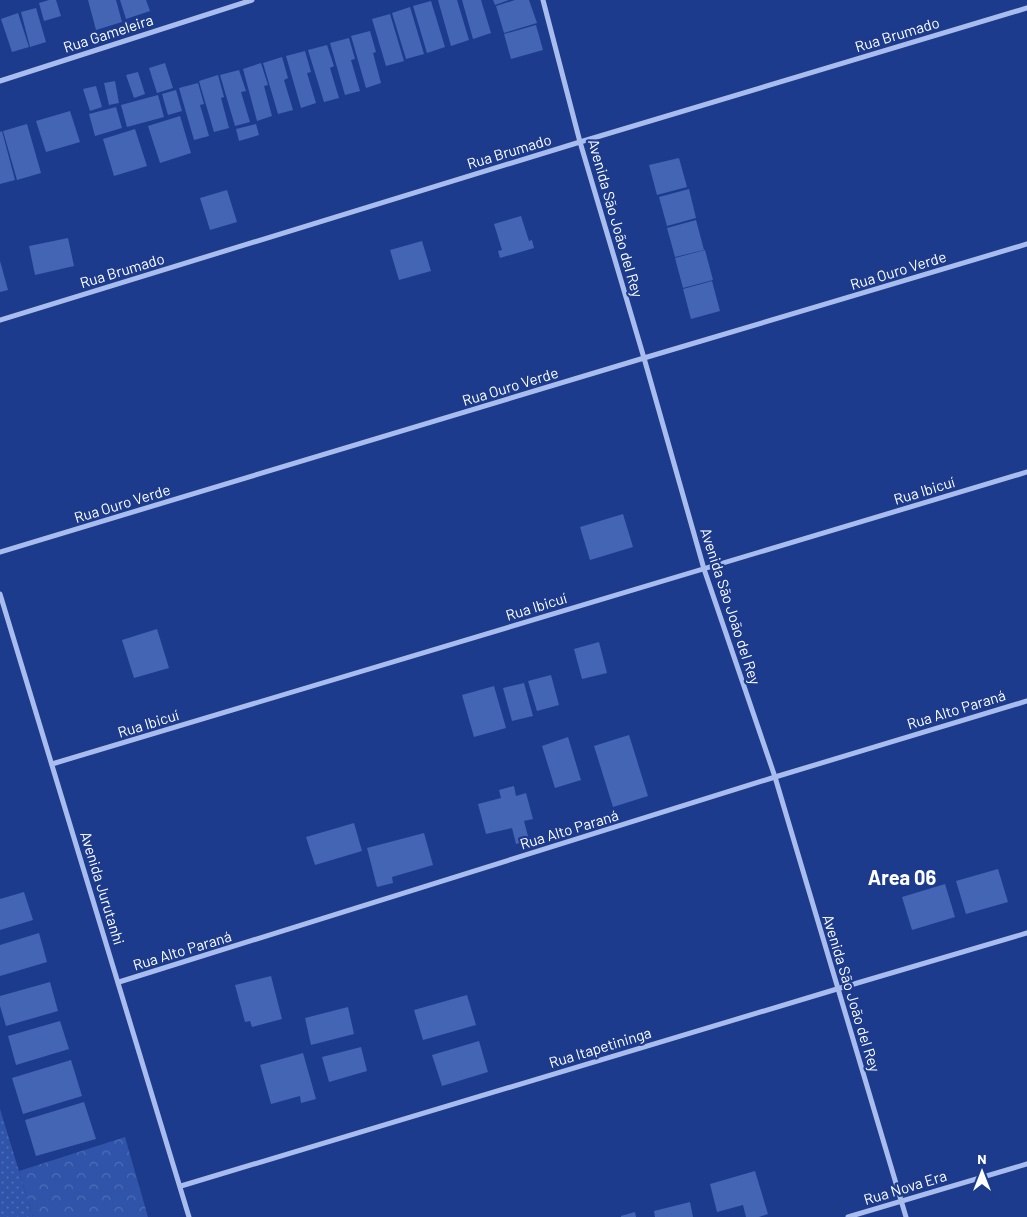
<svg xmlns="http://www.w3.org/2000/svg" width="1027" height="1217" viewBox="0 0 1027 1217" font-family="Barlow,sans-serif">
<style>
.grass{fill:url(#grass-dots)}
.forest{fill:url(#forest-crowns)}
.building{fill:#4465b3}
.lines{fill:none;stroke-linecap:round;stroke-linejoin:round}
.street{stroke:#a8bced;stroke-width:5}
.labels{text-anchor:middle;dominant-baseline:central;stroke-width:4.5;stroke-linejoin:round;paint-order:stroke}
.street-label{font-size:15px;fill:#fff;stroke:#1c3b8c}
.district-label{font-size:20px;font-weight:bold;fill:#fff;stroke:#1c3b8c}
</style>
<defs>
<pattern id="grass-dots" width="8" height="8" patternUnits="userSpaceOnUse" patternTransform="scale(1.25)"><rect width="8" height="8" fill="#2f54a9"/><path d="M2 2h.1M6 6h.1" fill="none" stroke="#4e6eb6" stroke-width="1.8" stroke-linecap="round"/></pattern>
<pattern id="forest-crowns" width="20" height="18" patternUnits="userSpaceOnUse" patternTransform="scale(1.25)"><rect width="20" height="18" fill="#2f54a9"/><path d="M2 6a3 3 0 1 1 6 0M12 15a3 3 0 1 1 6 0" fill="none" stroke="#4e6eb6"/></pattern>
</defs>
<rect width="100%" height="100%" fill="#1c3b8c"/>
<path class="grass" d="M0 1109 33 1217H0Z"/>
<path class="forest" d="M125 1137 148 1217H33L19 1171Z"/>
<g class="building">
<path d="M49 0H56L61 16 44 21 39 3Z"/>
<path d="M88 0H116L122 22 96 30Z"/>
<path d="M120 0H146L150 11 126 19Z"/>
<path d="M438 0H457L469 40 451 46Z"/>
<path d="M462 0H481L491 33 473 39Z"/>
<path d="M493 0H509L495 5Z"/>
<path d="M515 0H529L537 23 504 33 496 6Z"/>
<path d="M431 1 445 47 427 53 413 6Z"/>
<path d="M410 7 424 54 406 59 392 13Z"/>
<path d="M36 8 46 42 30 47 21 12Z"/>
<path d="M18 13 29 47 12 52 1 19Z"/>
<path d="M390 14 404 61 386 66 372 19Z"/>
<path d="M536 25 543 50 511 59 504 34Z"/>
<path d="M370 31 376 52 373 53 381 83 366 88 351 36Z"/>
<path d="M349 38 355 59 351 60 360 91 345 95 330 43Z"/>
<path d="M327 45 334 66 330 68 339 98 324 102 308 50Z"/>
<path d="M305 51 311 72 307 73 316 103 301 108 286 56Z"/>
<path d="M282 57 288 78 284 80 293 110 278 114 263 63Z"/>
<path d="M165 63 173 88 157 93 149 68Z"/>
<path d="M261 63 268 85 264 86 272 116 257 121 243 69Z"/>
<path d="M239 70 246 91 241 92 250 122 235 126 220 75Z"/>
<path d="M138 72 145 94 134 98 126 75Z"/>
<path d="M218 75 224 97 221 98 229 128 214 132 199 81Z"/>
<path d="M115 81 119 103 109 105 104 83Z"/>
<path d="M198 83 204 104 200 105 209 136 194 140 179 88Z"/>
<path d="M96 86 102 107 90 111 83 89Z"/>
<path d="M176 90 182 111 168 115 162 94Z"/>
<path d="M158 95 164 117 127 127 121 105Z"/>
<path d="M116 107 122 128 95 136 89 114Z"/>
<path d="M70 111 80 142 46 152 36 121Z"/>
<path d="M180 116 191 153 160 163 148 126Z"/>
<path d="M27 124 41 173 17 180 3 131Z"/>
<path d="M256 124 259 135 239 141 236 129Z"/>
<path d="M135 129 147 166 114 176 103 139Z"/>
<path d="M2 131 15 180 0 184V132Z"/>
<path d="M679 158 687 187 657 195 649 165Z"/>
<path d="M689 189 696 218 667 226 659 197Z"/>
<path d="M227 190 237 222 210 230 200 198Z"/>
<path d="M521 216 529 241 532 240 534 248 500 258 498 251 502 250 494 224Z"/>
<path d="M696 220 704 250 675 257 667 228Z"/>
<path d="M68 238 74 266 35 275 29 246Z"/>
<path d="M422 241 431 271 399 280 390 250Z"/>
<path d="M705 250 713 280 683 288 675 258Z"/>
<path d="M0 261 8 290 0 292Z"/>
<path d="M712 281 720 311 691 319 683 289Z"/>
<path d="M623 514 633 547 590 560 580 527Z"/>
<path d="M157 629 169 668 134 678 122 640Z"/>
<path d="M599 642 607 673 582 679 574 649Z"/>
<path d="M551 675 559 705 537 711 528 681Z"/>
<path d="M524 683 533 716 512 721 503 688Z"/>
<path d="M494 686 506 728 474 737 462 695Z"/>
<path d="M629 735 648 796 613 807 594 746Z"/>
<path d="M568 737 581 780 555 788 542 746Z"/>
<path d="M514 786 516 796 526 793 533 819 524 821 529 840 516 844 512 828 486 834 478 804 501 798 499 790Z"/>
<path d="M354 823 362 851 315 865 306 837Z"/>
<path d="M424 833 433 865 392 877 393 883 377 887 367 848Z"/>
<path d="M998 869 1008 902 966 914 956 881Z"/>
<path d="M945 884 955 917 912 930 902 897Z"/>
<path d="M24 892 33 920 0 930V899Z"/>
<path d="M39 933 47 962 0 976V945Z"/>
<path d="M271 976 282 1019 252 1027 250 1021 245 1022 235 985Z"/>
<path d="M50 982 58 1011 6 1026 0 1006V996Z"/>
<path d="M467 995 476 1025 423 1040 414 1010Z"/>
<path d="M348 1007 354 1034 311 1045 305 1018Z"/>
<path d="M60 1021 69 1049 16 1065 8 1036Z"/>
<path d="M479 1041 488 1072 442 1086 432 1055Z"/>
<path d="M361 1047 367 1071 329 1082 322 1057Z"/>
<path d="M303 1053 316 1099 301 1103 300 1096 271 1104 260 1065Z"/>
<path d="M71 1060 82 1096 23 1114 12 1078Z"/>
<path d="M84 1102 96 1139 36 1156 25 1120Z"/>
<path d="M755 1171 768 1214 759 1217H746L743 1205 717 1212 710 1184Z"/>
<path d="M690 1202 693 1217H655L654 1211Z"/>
<path d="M635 1212 636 1217H621V1216Z"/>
</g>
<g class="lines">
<g class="street">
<path d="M543 0 580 142 644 358 704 569 775 777 906 1217"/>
<path d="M0 81 252 0"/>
<path d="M0 320 580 142 1027 8"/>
<path d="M0 552 644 358 1027 244"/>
<path d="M0 594 189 1217"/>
<path d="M52 764 1027 472"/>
<path d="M119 982 775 777 1027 701"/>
<path d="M181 1186 837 989 1027 933"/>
<path d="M848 1217 1027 1164"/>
</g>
</g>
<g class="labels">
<g class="street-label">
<text transform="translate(108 33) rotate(-18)">Rua Gameleira</text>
<text transform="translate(897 34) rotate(-17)">Rua Brumado</text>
<text transform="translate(509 151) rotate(-17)">Rua Brumado</text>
<text transform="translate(616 218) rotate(74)">Avenida São João del Rey</text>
<text transform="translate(122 270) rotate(-17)">Rua Brumado</text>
<text transform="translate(898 270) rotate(-17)">Rua Ouro Verde</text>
<text transform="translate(510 386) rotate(-17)">Rua Ouro Verde</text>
<text transform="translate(924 490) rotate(-17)">Rua Ibicuí</text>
<text transform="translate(122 503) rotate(-17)">Rua Ouro Verde</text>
<text transform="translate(536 606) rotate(-17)">Rua Ibicuí</text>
<text transform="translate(731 606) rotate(72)">Avenida São João del Rey</text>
<text transform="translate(956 709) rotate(-17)">Rua Alto Paraná</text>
<text transform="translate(148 723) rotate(-17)">Rua Ibicuí</text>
<text transform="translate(569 829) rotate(-17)">Rua Alto Paraná</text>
<text transform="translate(103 888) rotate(73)">Avenida Jurutanhi</text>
<text transform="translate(182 950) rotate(-17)">Rua Alto Paraná</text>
<text transform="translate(852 993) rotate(73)">Avenida São João del Rey</text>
<text transform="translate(600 1047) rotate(-17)">Rua Itapetininga</text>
<text transform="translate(905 1187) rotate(-17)">Rua Nova Era</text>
</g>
<g class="district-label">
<text x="902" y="877">Area 06</text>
</g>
</g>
<g transform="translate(982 1172)" stroke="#1c3b8c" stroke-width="4" paint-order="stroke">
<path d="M0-4L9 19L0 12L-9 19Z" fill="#ffffff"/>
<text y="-8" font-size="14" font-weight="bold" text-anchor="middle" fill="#ffffff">N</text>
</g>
</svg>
